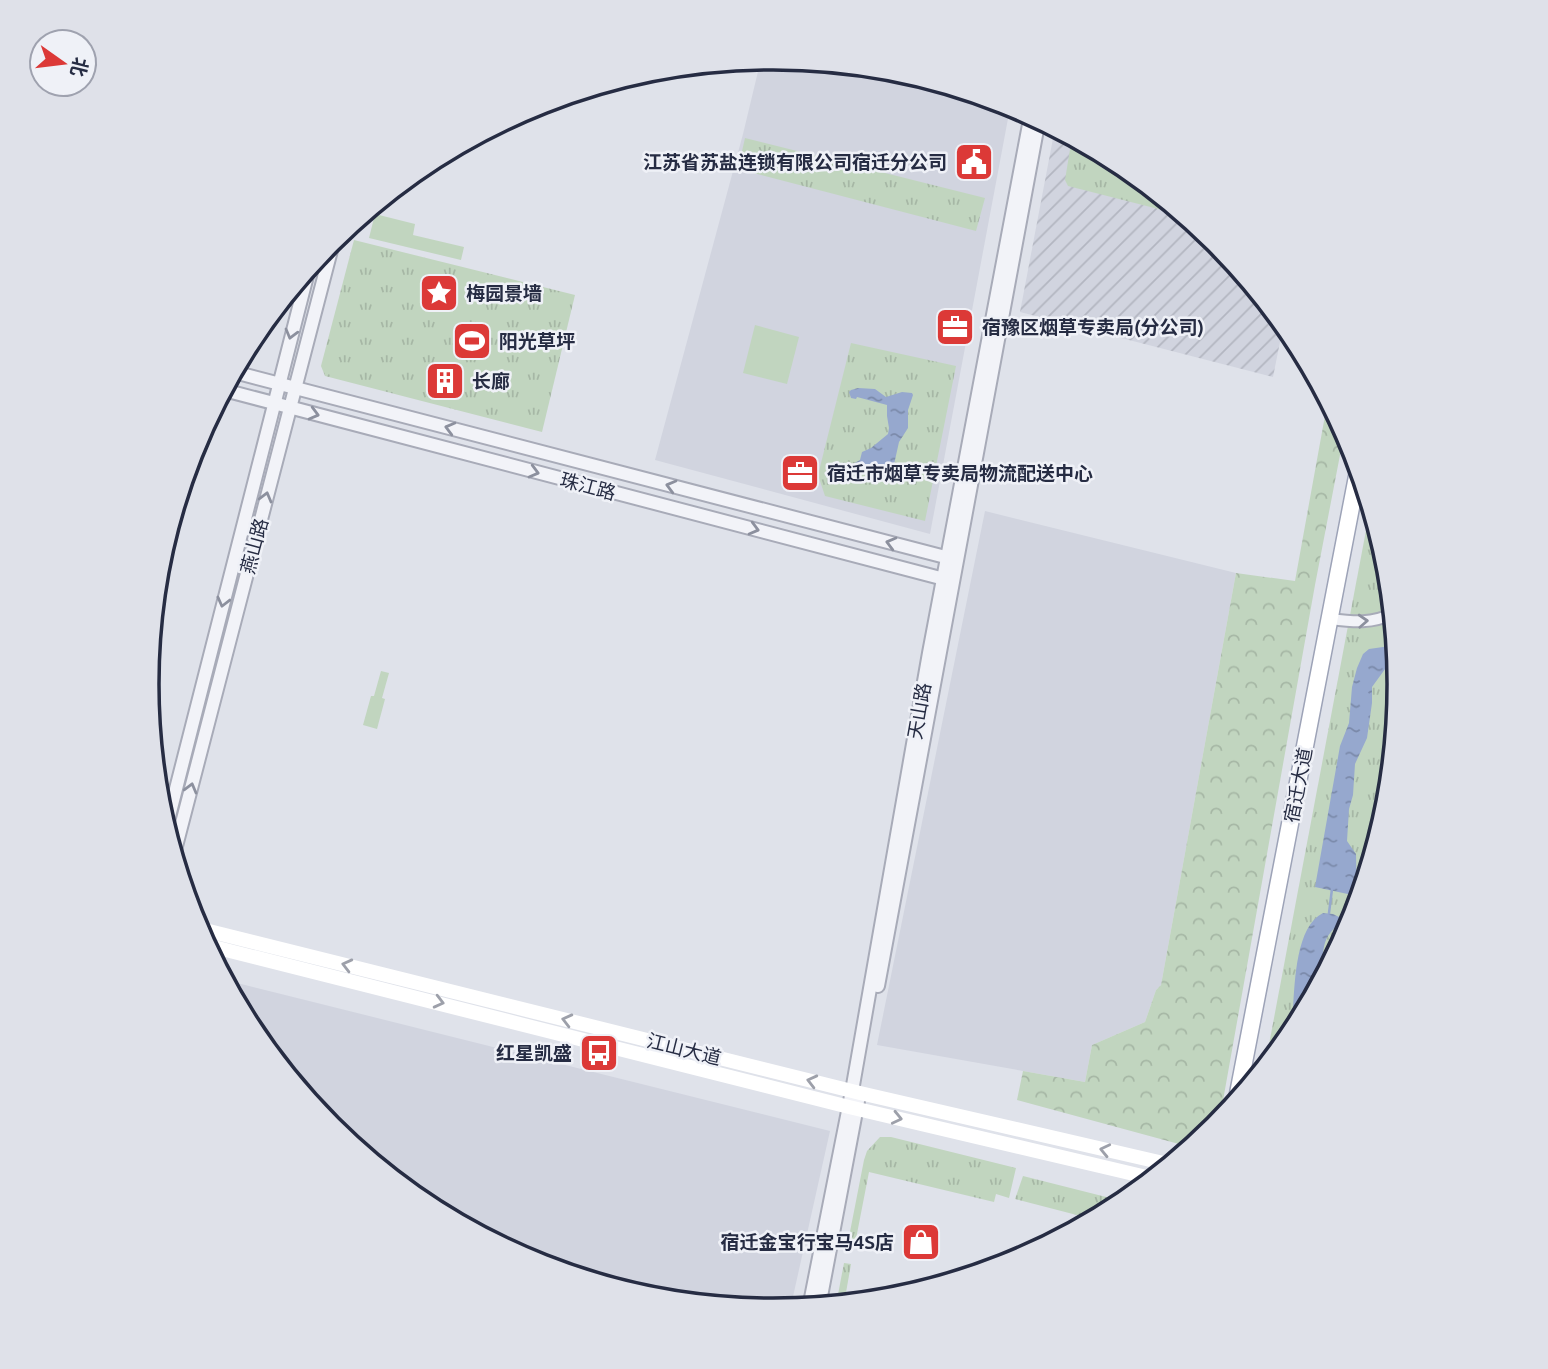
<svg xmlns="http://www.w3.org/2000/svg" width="1548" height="1369" viewBox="0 0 1548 1369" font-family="Ubuntu,'Noto Sans SC',sans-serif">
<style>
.built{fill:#d1d4df}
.industrial{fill:url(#industrial-furrows)}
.grass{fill:url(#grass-tufts)}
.forest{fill:url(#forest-crowns)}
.pitch{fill:#c1d5bf}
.water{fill:url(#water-ripples)}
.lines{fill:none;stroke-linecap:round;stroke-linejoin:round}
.stream{stroke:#96a8ce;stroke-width:2.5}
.minor-casing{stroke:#a8abb8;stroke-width:14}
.tertiary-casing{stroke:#a8abb8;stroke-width:16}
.primary-casing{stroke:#9da3b7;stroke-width:19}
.minor{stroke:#f2f3f8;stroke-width:10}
.tertiary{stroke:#f2f3f8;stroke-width:12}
.secondary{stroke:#fff;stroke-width:14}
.primary{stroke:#fff;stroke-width:16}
.oneway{stroke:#8c909e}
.oneway2{stroke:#9da0aa}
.labels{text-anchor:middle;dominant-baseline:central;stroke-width:5;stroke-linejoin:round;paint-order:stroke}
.poi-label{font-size:19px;font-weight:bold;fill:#262c43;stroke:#eff1f7;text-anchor:start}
.street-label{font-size:19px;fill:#262c43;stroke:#eff1f7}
.rim{fill:none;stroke:#262c43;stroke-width:3.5}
</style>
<defs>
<pattern id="industrial-furrows" width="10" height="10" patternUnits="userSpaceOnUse" patternTransform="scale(1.75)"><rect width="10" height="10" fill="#d1d4df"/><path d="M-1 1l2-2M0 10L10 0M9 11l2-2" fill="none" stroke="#b3b6c1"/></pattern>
<pattern id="grass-tufts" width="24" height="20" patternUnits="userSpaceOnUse" patternTransform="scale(1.75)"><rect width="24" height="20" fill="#c1d5bf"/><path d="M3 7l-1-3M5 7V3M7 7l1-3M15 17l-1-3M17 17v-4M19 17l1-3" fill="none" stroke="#a6b7a5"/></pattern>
<pattern id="forest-crowns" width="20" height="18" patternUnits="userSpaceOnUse" patternTransform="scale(1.75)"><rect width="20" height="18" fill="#c1d5bf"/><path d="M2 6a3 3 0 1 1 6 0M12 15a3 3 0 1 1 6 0" fill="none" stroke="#a6b7a5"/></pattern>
<pattern id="water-ripples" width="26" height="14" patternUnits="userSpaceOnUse" patternTransform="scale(1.75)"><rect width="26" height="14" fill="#96a8ce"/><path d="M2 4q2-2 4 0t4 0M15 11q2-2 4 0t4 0" fill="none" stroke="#7a89a9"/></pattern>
</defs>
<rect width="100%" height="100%" fill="#dfe2ea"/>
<g class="built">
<path d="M774 58 897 70 990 98 1010 108 930 534 655 460 743 134 761 59Z"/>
<path d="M985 511 1236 573 1161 985 1156 990 1145 1022 1092 1045 1085 1082 877 1045Z"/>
<path d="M225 980 830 1131 790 1310 774 1311 651 1299 534 1263 425 1205 331 1127 253 1032Z"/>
</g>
<path class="industrial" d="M1055 128 1123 164 1217 242 1284 322 1273 377 1020 312Z"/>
<g class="grass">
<path d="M1072 137 1123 164 1175 207 1174 213 1068 186 1065 180Z"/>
<path d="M745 138 985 198 976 231 738 169Z"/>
<path d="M354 240 575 295 542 432 325 376 321 366Z"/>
<path d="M851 343 956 366 925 521 825 496 818 475Z"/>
<path d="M1371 504 1389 563 1401 685 1389 807 1353 925 1295 1033 1264 1071Z"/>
<path d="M880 1137H891L1016 1168 1009 1198 996 1194 994 1202 869 1172 855 1244 848 1242 864 1160 867 1151Z"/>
<path d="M1023 1176 1126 1202 1096 1220 1015 1199Z"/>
<path d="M844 1263 851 1264 844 1304 836 1305Z"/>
</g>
<path class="forest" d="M1328 399 1345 429 1315 585 1219 1123C1211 1133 1202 1141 1190 1147L1017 1100 1023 1071 1085 1082 1092 1045 1145 1022 1156 990 1161 985 1236 573 1295 581Z"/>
<g class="pitch">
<path d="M375 214 415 224 413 235 464 247 461 260 369 238Z"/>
<path d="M755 325 799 337 787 384 743 373Z"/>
<path d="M381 671 389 673 382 698 385 699 377 729 363 725 371 696H374Z"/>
</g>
<g class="water">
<path d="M858 388 875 389 886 397 902 392 912 393 913 395 908 410V428L899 442 893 469 891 475 887 478H877L866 472 849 469 851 465 860 460 862 452 871 448 888 434 889 428 887 416V405L857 397 856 399 851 398 849 392 851 390Z"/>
<path d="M1397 645 1399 664 1388 665 1372 687V703L1367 738 1355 764 1353 795 1349 809 1347 841 1356 854 1357 896 1315 887 1340 746 1349 723 1352 687 1357 668 1363 654 1369 649Z"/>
<path d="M1323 913 1333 914 1341 918C1339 925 1336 926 1331 932 1324 940 1323 949 1323 960L1331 965 1309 1007 1304 1008 1302 1019 1289 1040C1290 1029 1292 1018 1293 1008 1295 981 1296 926 1323 913Z"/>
</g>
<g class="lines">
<path class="stream" d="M1329 913 1332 889"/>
<g class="minor-casing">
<path id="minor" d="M1330 619C1354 622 1372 624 1394 613"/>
</g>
<g class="tertiary-casing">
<g id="tertiary">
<path d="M234 372 953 559"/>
<path d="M224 390 948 580"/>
<path d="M166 828 309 268"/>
<path d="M174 854 334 239"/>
<path d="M878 986 1039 119"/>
<path d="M819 1307 858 1101"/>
<path d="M809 1308 852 1091 929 653 1031 114"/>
</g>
</g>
<g class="primary-casing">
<path id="primary" d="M1236 1104 1359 466"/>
</g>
<use href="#minor" class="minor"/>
<use href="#tertiary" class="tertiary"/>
<g class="secondary">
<path d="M197 928 860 1093 1172 1165"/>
<path d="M206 945 849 1107 1155 1179"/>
</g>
<use href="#primary" class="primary"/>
</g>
<defs><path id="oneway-chevron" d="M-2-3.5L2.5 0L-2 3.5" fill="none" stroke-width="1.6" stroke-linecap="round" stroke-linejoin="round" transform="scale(1.75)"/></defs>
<g class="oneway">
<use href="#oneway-chevron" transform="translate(291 334) rotate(105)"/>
<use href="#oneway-chevron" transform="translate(314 414) rotate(15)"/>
<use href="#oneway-chevron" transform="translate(450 428) rotate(-165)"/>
<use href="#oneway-chevron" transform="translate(534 472) rotate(15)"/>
<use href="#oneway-chevron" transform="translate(671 486) rotate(-165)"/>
<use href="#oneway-chevron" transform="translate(266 497) rotate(-75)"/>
<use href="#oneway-chevron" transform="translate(754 529) rotate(15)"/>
<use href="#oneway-chevron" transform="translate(891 543) rotate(-165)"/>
<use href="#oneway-chevron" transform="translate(223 602) rotate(104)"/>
<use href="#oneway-chevron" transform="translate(1363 621) rotate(-3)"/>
<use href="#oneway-chevron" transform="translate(191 788) rotate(-75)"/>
</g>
<g class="oneway2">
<use href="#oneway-chevron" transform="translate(347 965) rotate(-166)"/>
<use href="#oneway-chevron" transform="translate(439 1002) rotate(14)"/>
<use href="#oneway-chevron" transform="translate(567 1020) rotate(-166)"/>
<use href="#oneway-chevron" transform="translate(812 1081) rotate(-166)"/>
<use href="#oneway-chevron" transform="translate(897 1118) rotate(13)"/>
<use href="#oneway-chevron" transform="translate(1105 1150) rotate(-167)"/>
</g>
<defs>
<g id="civic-square" transform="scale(2.0125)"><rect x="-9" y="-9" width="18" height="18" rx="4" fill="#dc3937" stroke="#eff1f7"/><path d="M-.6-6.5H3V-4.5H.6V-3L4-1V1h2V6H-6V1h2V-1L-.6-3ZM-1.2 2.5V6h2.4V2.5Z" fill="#fff"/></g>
<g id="sight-square" transform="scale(2.0125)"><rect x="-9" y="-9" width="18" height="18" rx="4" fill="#dc3937" stroke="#eff1f7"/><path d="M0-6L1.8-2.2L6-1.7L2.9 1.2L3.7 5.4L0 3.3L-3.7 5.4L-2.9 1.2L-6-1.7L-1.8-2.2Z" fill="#fff"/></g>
<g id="office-square" transform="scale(2.0125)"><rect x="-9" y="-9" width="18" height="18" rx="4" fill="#dc3937" stroke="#eff1f7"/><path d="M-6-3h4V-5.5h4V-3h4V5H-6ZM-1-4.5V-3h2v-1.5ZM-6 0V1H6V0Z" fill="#fff"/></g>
<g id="stadium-square" transform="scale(2.0125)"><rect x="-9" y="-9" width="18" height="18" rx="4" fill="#dc3937" stroke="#eff1f7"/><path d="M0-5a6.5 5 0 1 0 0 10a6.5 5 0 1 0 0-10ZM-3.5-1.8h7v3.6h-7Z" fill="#fff"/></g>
<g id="building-square" transform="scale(2.0125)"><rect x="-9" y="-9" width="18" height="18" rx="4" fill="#dc3937" stroke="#eff1f7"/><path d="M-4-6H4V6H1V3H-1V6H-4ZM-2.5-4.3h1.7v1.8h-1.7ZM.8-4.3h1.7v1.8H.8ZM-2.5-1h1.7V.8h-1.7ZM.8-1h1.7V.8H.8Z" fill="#fff"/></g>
<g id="bus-square" transform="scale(2.0125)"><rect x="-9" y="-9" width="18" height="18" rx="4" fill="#dc3937" stroke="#eff1f7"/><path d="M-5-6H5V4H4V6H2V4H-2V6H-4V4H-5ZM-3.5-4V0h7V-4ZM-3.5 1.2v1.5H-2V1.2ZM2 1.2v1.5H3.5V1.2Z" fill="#fff"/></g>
<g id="shop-square" transform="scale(2.0125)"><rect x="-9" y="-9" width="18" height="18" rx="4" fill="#dc3937" stroke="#eff1f7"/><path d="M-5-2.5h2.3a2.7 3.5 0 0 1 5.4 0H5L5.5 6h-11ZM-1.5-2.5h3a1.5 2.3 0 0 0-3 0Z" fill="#fff"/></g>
</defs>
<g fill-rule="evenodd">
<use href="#civic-square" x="974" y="162"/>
<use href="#sight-square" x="439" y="293"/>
<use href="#office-square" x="955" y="327"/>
<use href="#stadium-square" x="472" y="341"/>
<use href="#building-square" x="445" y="381"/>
<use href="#office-square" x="800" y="473"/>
<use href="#bus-square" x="599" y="1053"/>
<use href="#shop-square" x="921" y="1242"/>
</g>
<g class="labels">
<g class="poi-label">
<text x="947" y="162" text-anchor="end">江苏省苏盐连锁有限公司宿迁分公司</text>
<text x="466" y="293">梅园景墙</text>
<text x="982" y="327">宿豫区烟草专卖局(分公司)</text>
<text x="499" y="341">阳光草坪</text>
<text x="472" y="381">长廊</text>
<text x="827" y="473">宿迁市烟草专卖局物流配送中心</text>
<text x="572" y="1053" text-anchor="end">红星凯盛</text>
<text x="894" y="1242" text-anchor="end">宿迁金宝行宝马4S店</text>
</g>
<g class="street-label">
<text transform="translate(588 486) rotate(15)">珠江路</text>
<text transform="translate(254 546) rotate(-75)">燕山路</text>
<text transform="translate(919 711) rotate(-80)">天山路</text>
<text transform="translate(1298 785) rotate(-79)">宿迁大道</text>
<text transform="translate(684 1049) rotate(14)">江山大道</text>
</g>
</g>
<path d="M0 0H1548V1369H0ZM159 684a614 614 0 1 1 1228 0a614 614 0 1 1-1228 0Z" fill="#dfe1e9" fill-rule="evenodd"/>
<path class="rim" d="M159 684a614 614 0 1 1 1228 0a614 614 0 1 1-1228 0Z"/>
<g transform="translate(63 63) rotate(104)"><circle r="33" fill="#eff1f7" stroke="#9fa2af" stroke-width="2"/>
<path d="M0-5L12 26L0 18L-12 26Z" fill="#dc3937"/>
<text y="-10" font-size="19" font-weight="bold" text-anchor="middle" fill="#262c43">北</text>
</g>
</svg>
